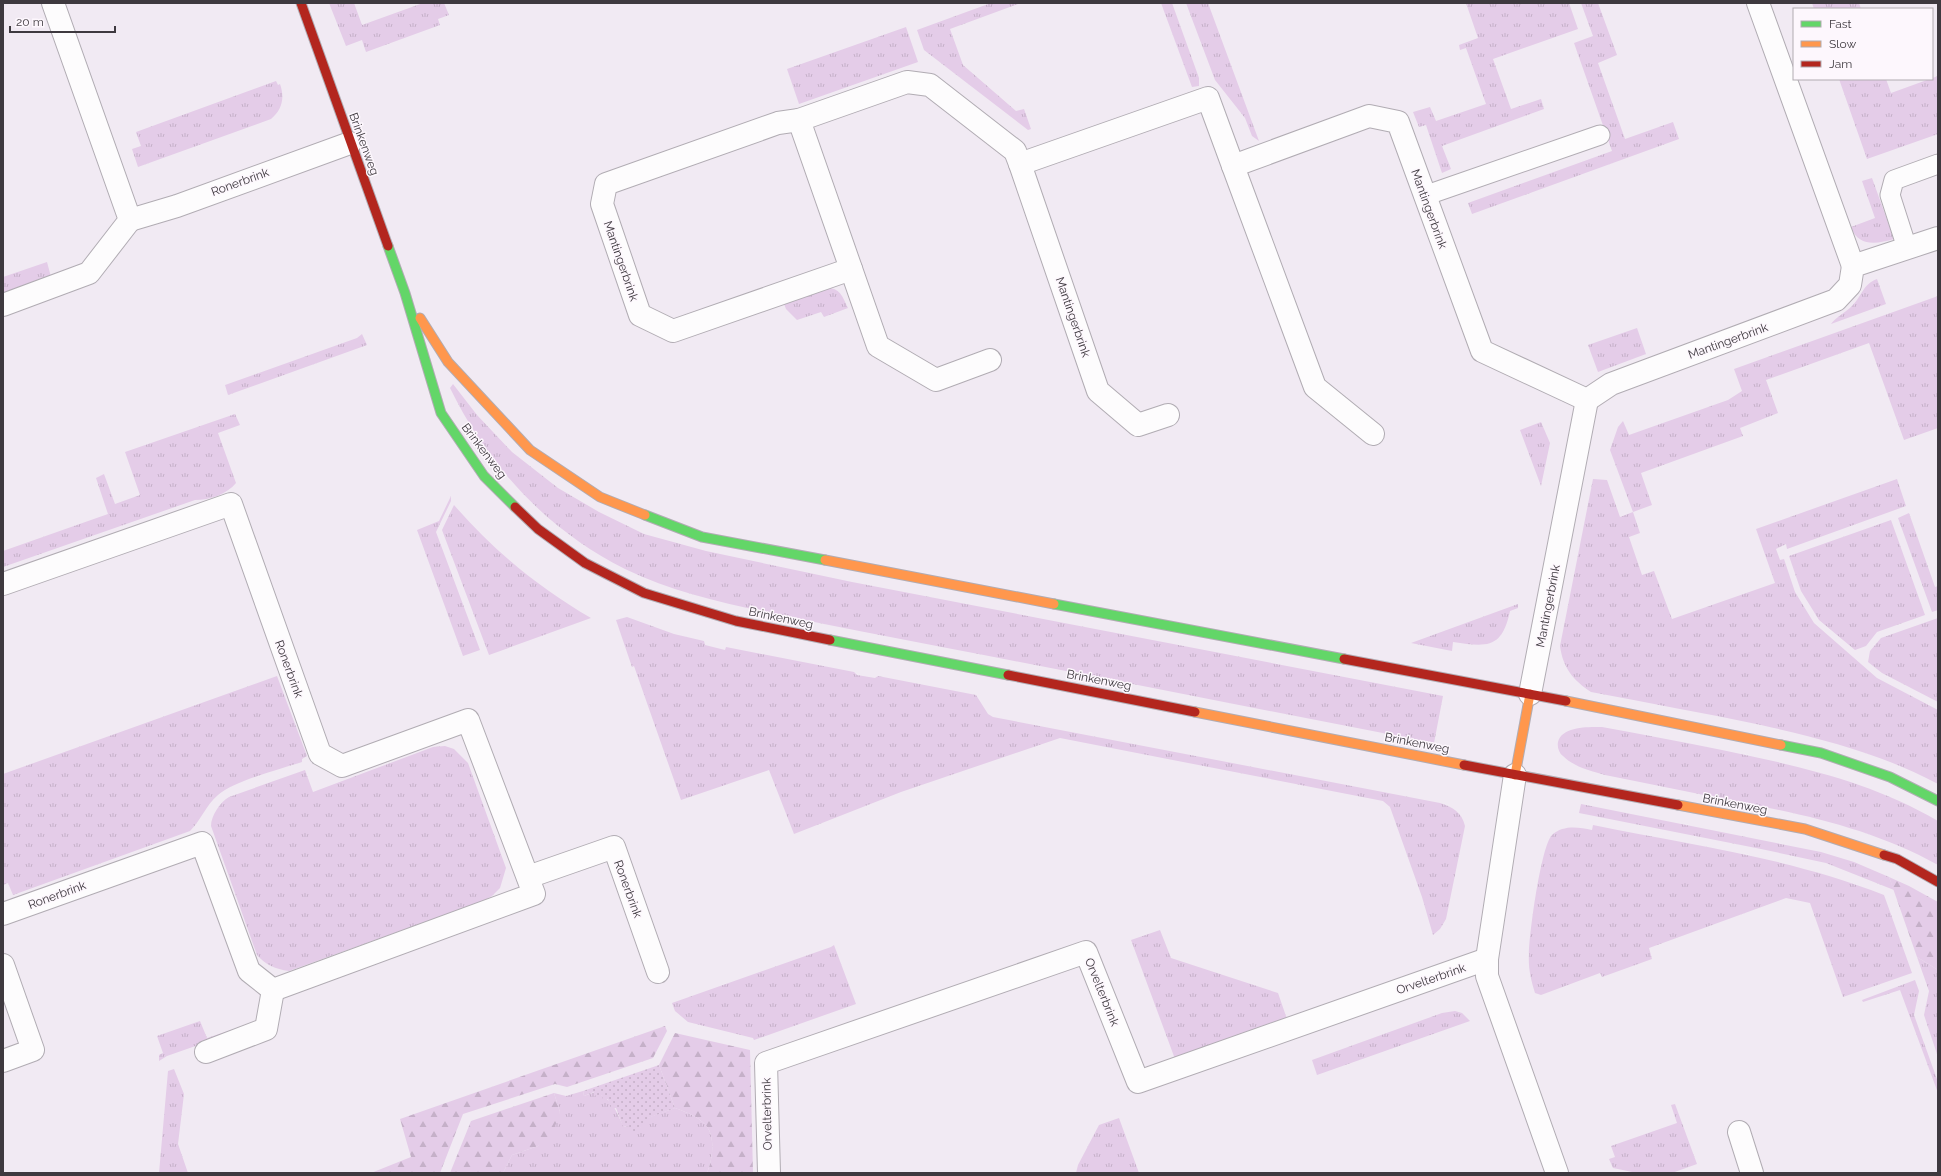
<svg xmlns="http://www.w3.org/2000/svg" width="1941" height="1176" viewBox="0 0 1941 1176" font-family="Raleway,sans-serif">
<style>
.grass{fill:url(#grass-tufts)}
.forest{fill:url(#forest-firs)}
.park{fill:url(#park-dots)}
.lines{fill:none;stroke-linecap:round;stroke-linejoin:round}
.lane-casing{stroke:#b1acb3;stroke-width:21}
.street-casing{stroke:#b1acb3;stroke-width:24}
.fast-casing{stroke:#b1acb3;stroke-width:11}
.slow-casing{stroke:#b1acb3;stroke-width:11}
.jam-casing{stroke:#b1acb3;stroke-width:11}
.lane{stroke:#fdfcfd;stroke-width:19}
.street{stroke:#fdfcfd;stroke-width:22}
.fast{stroke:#63d668;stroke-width:9}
.slow{stroke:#ff974d;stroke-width:9}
.jam{stroke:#b3261e;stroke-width:9}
.labels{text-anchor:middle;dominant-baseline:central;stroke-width:3;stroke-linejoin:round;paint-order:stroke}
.street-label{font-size:12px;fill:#3e393f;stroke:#fdf7fd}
</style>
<defs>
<pattern id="grass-tufts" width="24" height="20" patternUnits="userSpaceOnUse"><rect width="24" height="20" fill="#e4cce8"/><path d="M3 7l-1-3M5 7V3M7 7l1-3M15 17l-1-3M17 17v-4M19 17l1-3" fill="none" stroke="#c5b0c8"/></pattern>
<pattern id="forest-firs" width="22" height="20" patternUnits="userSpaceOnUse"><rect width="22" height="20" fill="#e4cce8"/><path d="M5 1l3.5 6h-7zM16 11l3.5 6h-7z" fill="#c5b0c8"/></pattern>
<pattern id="park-dots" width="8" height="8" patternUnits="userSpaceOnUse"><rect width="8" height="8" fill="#e4cce8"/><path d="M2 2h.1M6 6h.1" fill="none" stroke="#c5b0c8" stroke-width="1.8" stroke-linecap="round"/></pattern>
</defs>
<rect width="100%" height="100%" fill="#f1eaf3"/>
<g class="grass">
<path d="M329 3H354L362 25 423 3H444L449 15 438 19 440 25 366 52 362 40 346 46Z"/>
<path d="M991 3H1021L950 29 963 65 1016 111 1024 109 1031 129 1028 130 924 50 917 30Z"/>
<path d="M1161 3H1172L1199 78V86L1192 87Z"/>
<path d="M1186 3H1208L1259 141 1252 136 1245 118 1215 80Z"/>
<path d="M1466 3H1569L1578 29 1493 59 1511 109 1541 99 1544 109 1442 146 1451 169 1442 173 1426 125 1419 127 1413 112 1430 107 1436 121 1486 104 1466 48 1460 50 1459 45 1478 38Z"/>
<path d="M1581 3H1598L1617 55 1598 63 1625 139 1673 122 1679 139 1472 214 1468 203 1612 151 1574 43 1593 36Z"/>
<path d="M1812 3H1859L1861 9H1814Z"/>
<path d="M906 27 918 62 799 104 787 69Z"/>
<path d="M1938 76V134L1867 159 1839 79H1886L1891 93Z"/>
<path d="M276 81 278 85 280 84C285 98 282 110 271 119L138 167 132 149 141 146 136 132Z"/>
<path d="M1872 178 1894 239C1877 244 1858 247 1851 227L1875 218 1862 181Z"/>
<path d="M47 262 51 277 3 294V277Z"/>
<path d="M1877 279 1886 304 1831 324C1835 318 1846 312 1852 306 1862 296 1863 284 1877 279Z"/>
<path d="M829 288C841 289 843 298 848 308L824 317 821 312 797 320 786 309 784 304Z"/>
<path d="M1938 296V428L1904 440 1869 343 1766 380 1778 413 1740 428 1743 436 1641 473 1652 505 1633 512 1640 533 1629 537 1642 575 1654 571 1672 619 1775 583 1756 529 1897 479 1906 506 1787 549 1786 544 1776 549 1780 560 1784 559 1795 592 1814 623 1877 678 1938 710V784C1882 754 1823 739 1761 725 1704 713 1648 703 1591 692 1573 680 1563 668 1560 646L1593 479 1607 480 1620 517 1633 512 1610 450 1618 427 1623 421 1629 435 1728 400 1742 391 1734 369Z"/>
<path d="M1637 328 1646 354 1598 372 1588 345Z"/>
<path d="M362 334 367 345 228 395 225 385 357 338Z"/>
<path d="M453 384 477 415 512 452 558 488 599 512 644 534 706 551 852 582 1443 696 1434 743C1272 712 1110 679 947 648 892 637 837 627 781 615 728 604 674 593 625 569 547 530 488 466 450 388Z"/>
<path d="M235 414 240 425 218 433 236 483C227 494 210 500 195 500L3 567V551L108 514 96 478 104 474 115 504 140 495 125 452Z"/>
<path d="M1541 422 1550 443 1541 486 1520 430Z"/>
<path d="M451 496V501L436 532 480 650 463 656 417 530 439 521Z"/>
<path d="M454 505C494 551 539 588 591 618L489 655 442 530Z"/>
<path d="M1909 513 1935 587 1938 586V610L1932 612 1898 518Z"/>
<path d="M1891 520 1925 615 1877 632 1866 646 1855 650 1819 620 1801 591 1789 556Z"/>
<path d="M1518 604V608L1510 611C1502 649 1487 647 1453 642L1452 651 1411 643Z"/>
<path d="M627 617 674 634 704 641 705 645 725 650 726 647 854 672 857 675 875 678 878 676 976 695 988 714 993 717 1440 803C1452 807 1462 812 1465 826L1446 919 1440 929 1433 935 1422 897 1390 807 1383 801 1060 738 901 792 794 834 769 770 681 800 634 666 632 667 616 620Z"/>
<path d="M1938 618V702L1882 673 1868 662 1870 651 1881 638Z"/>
<path d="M277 676 307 756 302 759V762C281 769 234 781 218 795 206 805 201 820 190 831L13 895 8 883 3 885V774Z"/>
<path d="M1602 727C1642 734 1682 742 1722 750 1798 766 1870 781 1938 821V865C1872 828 1798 813 1724 799 1684 791 1645 783 1605 775 1591 771 1574 767 1563 756 1559 753 1557 747 1558 742 1562 726 1589 727 1602 727Z"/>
<path d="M445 746 454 749 468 763 506 868 500 888 492 896 483 901 289 971C275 969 266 965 257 955L211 826C211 816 220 802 229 797L305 770 313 792 433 747Z"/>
<path d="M1581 804 1821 852 1854 862 1889 877 1894 890 1826 863 1761 849 1579 813Z"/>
<path d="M1593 825C1691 845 1791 858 1884 895L1912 973 1843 997 1810 903 1786 898 1649 948 1652 959 1602 977 1600 973 1541 995 1535 993C1531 980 1528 968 1529 954 1529 935 1541 846 1552 835 1563 825 1578 827 1592 830Z"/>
<path d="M1160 930 1171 958 1278 993 1287 1019 1175 1059 1131 940Z"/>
<path d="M834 945 856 1004 754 1040 753 1038 688 1022 675 1011 672 1003 831 947Z"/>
<path d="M1917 957 1938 970V1057L1924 1015 1929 991Z"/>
<path d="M1915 980 1919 991 1914 1015 1938 1082V1093L1900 990 1863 1002 1862 1000Z"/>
<path d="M1455 1011 1462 1013 1470 1021 1317 1075 1312 1060 1442 1013Z"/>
<path d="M200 1021 207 1038 243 1026 244 1029 167 1056 159 1061V1055L163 1053 157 1036Z"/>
<path d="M174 1069 184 1094 178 1144 188 1173H159L168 1071Z"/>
<path d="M583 1091 584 1096 595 1092C614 1100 615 1110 624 1127L628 1126 640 1128 647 1118 675 1108C686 1112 703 1118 709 1130 715 1142 712 1161 707 1173H503L512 1155 538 1146 560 1112 554 1093 566 1096Z"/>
<path d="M1675 1104 1697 1164 1672 1173H1637L1613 1168 1609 1159 1615 1157 1611 1146 1677 1123 1671 1105Z"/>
<path d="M1119 1118 1139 1173H1076L1078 1165 1099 1125Z"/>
</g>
<g class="forest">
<path d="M1889 877 1909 886 1938 902V970L1917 957Z"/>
<path d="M665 1026 667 1031 653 1058 567 1087 555 1084 463 1114 440 1173H371L411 1157 400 1119Z"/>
<path d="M675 1033 750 1050 753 1173H707C712 1161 715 1142 709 1130 703 1118 686 1112 675 1108L659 1065Z"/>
<path d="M554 1093 560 1112 553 1132 538 1146 512 1155 503 1173H450L471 1121Z"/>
</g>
<path class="park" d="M659 1065 675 1108 648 1118 649 1122 644 1123 645 1126 640 1128 641 1130 632 1134 628 1126 623 1127 616 1108 611 1109 608 1099 603 1100 602 1095 596 1097 594 1092 584 1096 583 1091Z"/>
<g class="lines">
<g class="lane-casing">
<g id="lane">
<path d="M1424 196 1600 135"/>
<path d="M1907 248 1890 195 1894 180 1938 164"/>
</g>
</g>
<g class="street-casing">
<g id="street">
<path d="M1758 3 1853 266"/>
<path d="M799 120 878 346 936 380 990 360"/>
<path d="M1020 164 1098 391 1138 425 1168 415"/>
<path d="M1233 166 1315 387 1373 434"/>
<path d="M130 220 177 206 350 143"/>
<path d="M851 269 673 331 640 315 602 204 606 184 778 123 799 120 907 82 930 85 1015 151 1020 164 1208 98 1233 166 1369 116 1398 122 1482 351 1587 400 1611 384 1836 300 1850 285 1853 266 1938 238"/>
<path d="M3 305 89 273 130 220 53 3"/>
<path d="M3 584 231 504 320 754 342 766 468 720 534 894 273 990 249 971 202 843 3 914"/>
<path d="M1530 694 1587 400"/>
<path d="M1515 775 1487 959V976L1557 1173"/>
<path d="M528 877 614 847 658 972"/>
<path d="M3 965 33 1050 3 1061"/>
<path d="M206 1052 266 1029 273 990"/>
<path d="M1739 1132 1752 1173"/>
<path d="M769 1173 766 1063 1086 952 1138 1082 1487 959"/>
</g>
</g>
<g class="fast-casing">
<g id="fast">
<path d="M388 246 405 293 441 413 484 476 515 507"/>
<path d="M645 515 702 537 825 560"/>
<path d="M1054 604 1344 659"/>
<path d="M830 640 1008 675"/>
<path d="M1781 745 1821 753 1890 777 1938 801"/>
</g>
</g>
<g class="slow-casing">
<g id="slow">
<path d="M420 318 448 362 530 450 600 497 645 515"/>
<path d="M825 560 1054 604"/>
<path d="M1566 701 1781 745"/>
<path d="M1195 712 1464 765"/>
<path d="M1515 775 1530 694"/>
<path d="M1678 805 1805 829 1884 855"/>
</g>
</g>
<g class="jam-casing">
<g id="jam">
<path d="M301 3 388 246"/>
<path d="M515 507 538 529 585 563 644 593 736 621 830 640"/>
<path d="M1344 659 1566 701"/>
<path d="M1008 675 1195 712"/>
<path d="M1464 765 1678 805"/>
<path d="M1884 855 1897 859 1938 882"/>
</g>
</g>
<use href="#lane" class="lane"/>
<use href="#street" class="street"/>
<use href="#fast" class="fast"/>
<use href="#slow" class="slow"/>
<use href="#jam" class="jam"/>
</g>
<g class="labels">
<g class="street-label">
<text transform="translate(364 144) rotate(70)">Brinkenweg</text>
<text transform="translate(240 182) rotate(-20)">Ronerbrink</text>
<text transform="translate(1429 209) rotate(70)">Mantingerbrink</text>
<text transform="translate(621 261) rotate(71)">Mantingerbrink</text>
<text transform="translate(1073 317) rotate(71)">Mantingerbrink</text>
<text transform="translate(1728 341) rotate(-20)">Mantingerbrink</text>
<text transform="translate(484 451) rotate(53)">Brinkenweg</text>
<text transform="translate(1548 606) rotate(-79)">Mantingerbrink</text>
<text transform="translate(781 618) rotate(12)">Brinkenweg</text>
<text transform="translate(289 669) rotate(70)">Ronerbrink</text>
<text transform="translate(1099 680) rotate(11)">Brinkenweg</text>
<text transform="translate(1417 743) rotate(11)">Brinkenweg</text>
<text transform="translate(1735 804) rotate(11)">Brinkenweg</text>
<text transform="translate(628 889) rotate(70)">Ronerbrink</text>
<text transform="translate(57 895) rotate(-20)">Ronerbrink</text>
<text transform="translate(1431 979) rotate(-19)">Orvelterbrink</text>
<text transform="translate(1102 992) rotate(68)">Orvelterbrink</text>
<text transform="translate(767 1114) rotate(-91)">Orvelterbrink</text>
</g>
</g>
<rect width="1941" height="1176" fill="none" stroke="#3e393f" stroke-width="8"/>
<rect x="1793" y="8" width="140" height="72" fill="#fdf7fd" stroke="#b1abb1"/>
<rect x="1801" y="21" width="20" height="6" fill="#63d668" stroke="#b1abb1"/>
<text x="1829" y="28" font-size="12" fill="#3e393f">Fast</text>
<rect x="1801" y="41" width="20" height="6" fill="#ff974d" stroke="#b1abb1"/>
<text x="1829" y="48" font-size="12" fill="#3e393f">Slow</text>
<rect x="1801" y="61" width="20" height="6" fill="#b3261e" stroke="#b1abb1"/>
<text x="1829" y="68" font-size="12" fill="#3e393f">Jam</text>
<path d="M10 26v6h105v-6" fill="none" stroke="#3e393f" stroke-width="2"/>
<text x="16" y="26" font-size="12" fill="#3e393f" stroke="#fdf7fd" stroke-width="3" paint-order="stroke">20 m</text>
</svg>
